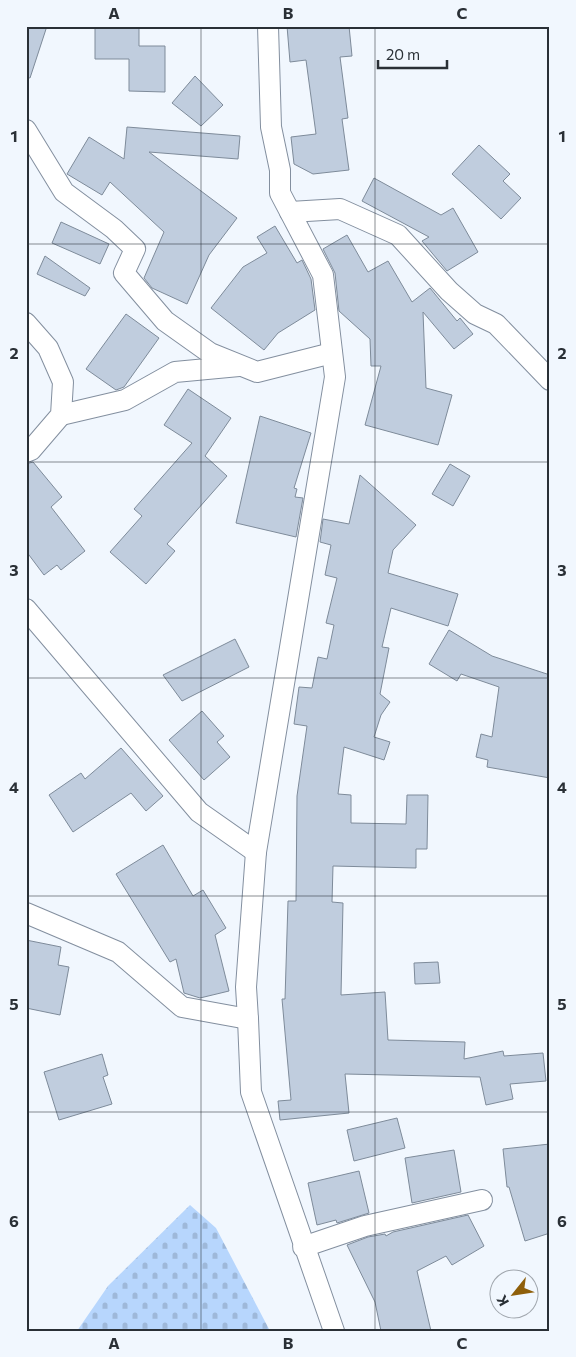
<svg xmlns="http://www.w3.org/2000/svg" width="576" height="1357" viewBox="0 0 576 1357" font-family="Commissioner,sans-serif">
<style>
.cemetery{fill:url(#cemetery-stones)}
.building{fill:#c0cdde;stroke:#7e8b9a}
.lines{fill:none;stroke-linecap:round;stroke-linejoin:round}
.street-casing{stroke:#838f9f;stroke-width:22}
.street{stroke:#fff;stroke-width:20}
.grid{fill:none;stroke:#2a3036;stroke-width:1;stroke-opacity:0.55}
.neatline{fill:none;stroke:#2a3036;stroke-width:2}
.grid-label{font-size:16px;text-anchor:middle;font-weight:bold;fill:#2a3036}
</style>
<defs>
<pattern id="cemetery-stones" width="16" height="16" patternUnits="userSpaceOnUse" patternTransform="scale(1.25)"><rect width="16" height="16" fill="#b7d6fd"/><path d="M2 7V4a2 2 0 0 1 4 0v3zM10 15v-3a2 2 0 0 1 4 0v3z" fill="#9eb8d9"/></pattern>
</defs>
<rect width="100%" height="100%" fill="#f1f7fe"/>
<path class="cemetery" d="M190 1205 216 1228 270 1331H77L108 1286Z"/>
<g class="building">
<path d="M26 26H47L30 78 26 77Z"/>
<path d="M95 26H139V46H165V92L129 91V59H95Z"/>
<path d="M287 26H349L352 56 340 57 348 118 342 119 349 170 313 174 294 164 291 137 316 134 306 60 290 62Z"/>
<path d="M195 76 223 105 201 126 172 103Z"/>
<path d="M127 127 240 136 238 159 149 152 237 218 209 255 187 304 152 288 144 278 164 232 110 182 102 195 67 174 89 137 124 159Z"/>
<path d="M479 145 510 174 503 181 521 198 501 219 452 174Z"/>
<path d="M374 178 441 215 453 208 478 252 447 271 422 241 429 237 362 201Z"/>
<path d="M61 222 109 244 100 264 52 243Z"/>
<path d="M275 226 297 263 302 260 311 279 315 310 278 333 264 350 211 308 243 267 267 253 257 237Z"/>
<path d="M347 235 368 272 388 261 412 302 430 288 457 321 460 318 473 334 454 349 423 312 426 388 452 395 438 445 365 425 381 366H371L370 339 339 311 335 273 323 249Z"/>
<path d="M45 256 90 288 85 296 37 274Z"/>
<path d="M126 314 159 338 124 387 116 390 86 369Z"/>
<path d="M188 389 231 418 205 456 227 476 167 544 175 551 146 584 110 552 142 516 134 509 192 443 164 425Z"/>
<path d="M260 416 311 433 294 488 297 489 295 497 303 498 296 537 236 523Z"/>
<path d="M33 462 62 497 51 507 85 551 61 570 57 565 44 575 26 551V464Z"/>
<path d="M450 464 470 476 453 506 432 494Z"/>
<path d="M360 475 416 525 393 550 388 573 458 594 448 626 391 608 382 647 389 648 380 694 390 702 381 715 374 737 390 742 384 760 344 747 338 794 351 795V823L406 824 407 795H428L427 849H416V868L333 866 332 902 343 903 341 995 385 992 388 1040 465 1042 464 1059 503 1051 504 1056 543 1053 546 1081 510 1084 513 1099 486 1105 480 1077 345 1074 349 1113 280 1120 278 1101 291 1100 282 999H285L288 901H296L297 796 307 726 294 724 299 687 312 688 318 657 327 659 334 625 326 623 337 578 325 575 331 545 320 542 323 519 349 524Z"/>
<path d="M449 630 492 656 550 675V778L487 767 488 760 476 757 481 734 492 737 499 687 461 674 457 681 429 664Z"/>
<path d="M235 639 249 667 182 701 163 675Z"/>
<path d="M202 711 224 736 217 742 230 757 204 780 169 740Z"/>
<path d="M121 748 163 796 146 811 131 793 73 832 49 795 81 773 85 779Z"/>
<path d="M163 845 193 896 203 890 226 928 215 935 229 991 200 998 184 993 176 959 170 962 116 874Z"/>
<path d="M26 940 61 947 58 965 69 967 60 1015 26 1008Z"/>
<path d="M438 962 440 983 415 984 414 963Z"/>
<path d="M102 1054 108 1075 103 1077 112 1104 59 1120 44 1072Z"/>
<path d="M397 1118 405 1148 354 1161 347 1130Z"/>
<path d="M550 1144V1233L525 1241 509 1187H507L503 1149Z"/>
<path d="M454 1150 461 1192 412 1203 405 1158Z"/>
<path d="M359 1171 369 1213 337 1223 336 1220 317 1225 308 1183Z"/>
<path d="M468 1215 484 1246 452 1265 446 1256 417 1271 431 1331H381L375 1302 347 1245 368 1237 385 1234 386 1236 393 1232Z"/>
</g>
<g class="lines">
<g class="street-casing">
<g id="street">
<path d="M268 26 271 127 280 170V193L323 275 335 377 256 852 246 987 248 1019 251 1092 334 1331"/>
<path d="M26 130 64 192 114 229 135 249 124 273 165 321 210 353 257 372 332 353"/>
<path d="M290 212 340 209 398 235 449 291 475 314 496 324 550 380"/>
<path d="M26 323 48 348 63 382 61 415 31 450 26 452"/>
<path d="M61 415 125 400 175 372 239 366"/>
<path d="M26 609 199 812 256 852"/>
<path d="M26 913 118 952 182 1007 248 1019"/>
<path d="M303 1247 365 1226 482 1200"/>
</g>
</g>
<use href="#street" class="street"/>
</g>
<path class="grid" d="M201 26V1331M375 26V1331M26 244H550M26 462H550M26 678H550M26 896H550M26 1112H550"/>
<rect width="576" height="1357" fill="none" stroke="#f1f7fe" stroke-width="55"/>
<g transform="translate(514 1294) rotate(240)"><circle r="24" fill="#f1f7fe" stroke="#a1a7ae"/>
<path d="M0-4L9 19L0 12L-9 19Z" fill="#8f5f0a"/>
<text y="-8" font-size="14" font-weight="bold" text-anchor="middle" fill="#2a3036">K</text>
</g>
<path d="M378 60v8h69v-8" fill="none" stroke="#2a3036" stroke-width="2.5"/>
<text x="386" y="60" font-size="15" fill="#2a3036" stroke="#f1f7fe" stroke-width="4" paint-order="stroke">20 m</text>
<rect x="28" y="28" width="520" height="1302" class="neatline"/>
<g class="grid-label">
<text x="114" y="19">A</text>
<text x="288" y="19">B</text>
<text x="462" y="19">C</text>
<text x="14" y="142">1</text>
<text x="562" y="142">1</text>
<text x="14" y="359">2</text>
<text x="562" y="359">2</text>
<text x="14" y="576">3</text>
<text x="562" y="576">3</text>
<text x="14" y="793">4</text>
<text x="562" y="793">4</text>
<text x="14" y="1010">5</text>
<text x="562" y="1010">5</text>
<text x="14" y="1227">6</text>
<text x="562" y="1227">6</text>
<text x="114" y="1349">A</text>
<text x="288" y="1349">B</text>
<text x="462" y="1349">C</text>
</g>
</svg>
